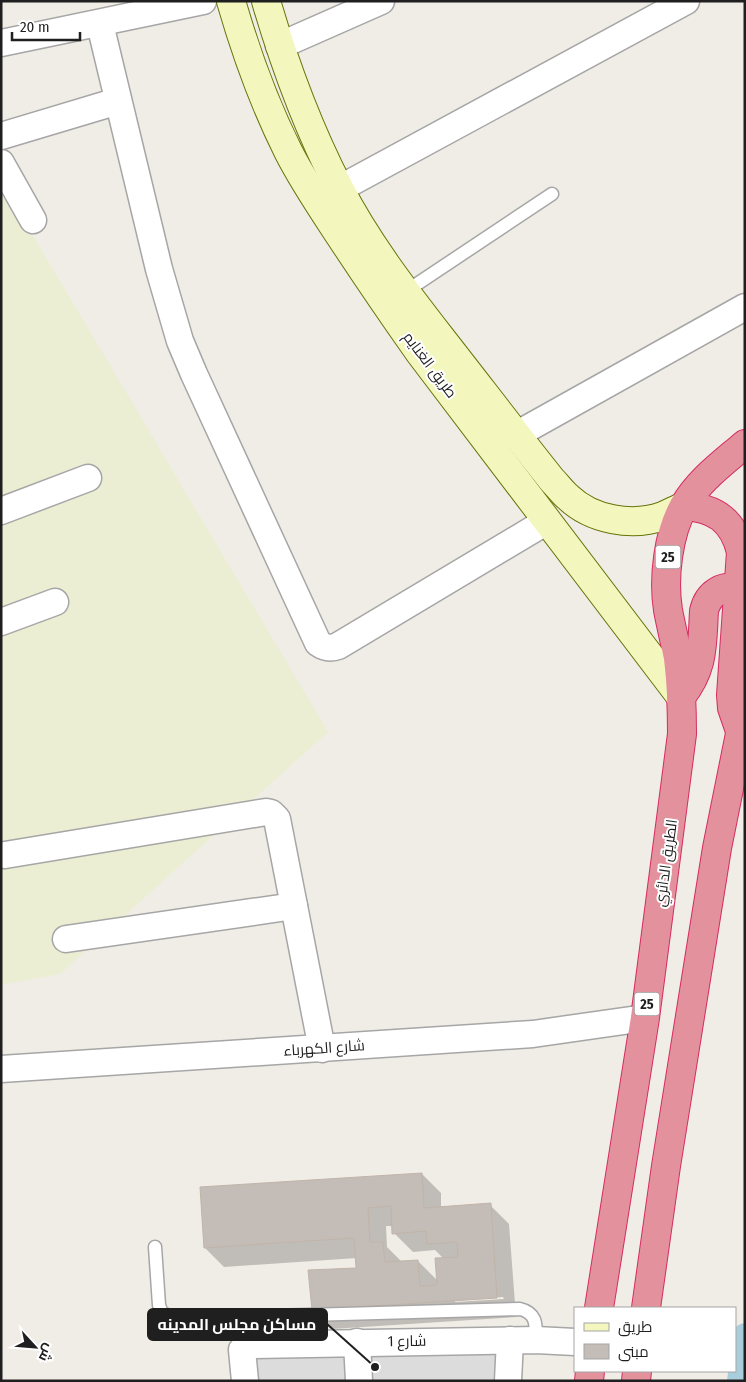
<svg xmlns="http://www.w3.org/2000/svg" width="746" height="1382" viewBox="0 0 746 1382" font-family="'Fira Sans Condensed',Cairo,sans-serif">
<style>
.residential{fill:#dddcdc}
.farmland{fill:#ebeed2}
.shadow{fill:#0003;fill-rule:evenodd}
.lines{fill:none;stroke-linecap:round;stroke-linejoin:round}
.canal{stroke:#a8cedc;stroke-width:24}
.building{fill:#c4bcb6;stroke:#c1b4a9;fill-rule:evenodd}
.lane-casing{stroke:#a6a6a6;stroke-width:15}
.street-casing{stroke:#a6a6a6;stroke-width:29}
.secondary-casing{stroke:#657409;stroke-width:30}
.highway-casing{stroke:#d52c61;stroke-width:30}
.lane{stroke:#fff;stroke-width:12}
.street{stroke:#fff;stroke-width:26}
.secondary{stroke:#f3f7bd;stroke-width:28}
.highway{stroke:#e4919e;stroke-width:28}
.labels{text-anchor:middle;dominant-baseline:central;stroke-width:4;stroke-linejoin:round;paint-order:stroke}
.shield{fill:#fff;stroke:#626262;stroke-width:1}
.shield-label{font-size:14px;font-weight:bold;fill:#1f1f1f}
.street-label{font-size:15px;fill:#1f1f1f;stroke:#fff}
.leader{fill:none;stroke:#1f1f1f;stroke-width:2}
.callout-dot{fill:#1f1f1f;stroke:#fff;stroke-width:2}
.callout{fill:#1f1f1f;stroke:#1f1f1f;stroke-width:2}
.callout-label{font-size:16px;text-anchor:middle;font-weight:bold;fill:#fff}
</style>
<rect width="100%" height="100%" fill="#f0ede6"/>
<path class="residential" d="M514 1344 511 1381H238L236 1352Z"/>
<path class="farmland" d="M1 182 328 732 60 974 1 985Z"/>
<path class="shadow" d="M422 1174 441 1193V1208L490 1205 509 1224 516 1317 332 1329 313 1310 357 1269V1258L224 1267 205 1248ZM386 1226H393L394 1233 413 1252 435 1250 444 1259 438 1281 418 1261 402 1262 387 1247ZM503 1297 504 1299 455 1302V1300Z"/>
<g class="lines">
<path class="canal" d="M739 1381 745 1335"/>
</g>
<path class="building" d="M422 1173 424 1208 491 1203 497 1298 312 1310 308 1270 356 1268 354 1238 204 1248 200 1187ZM391 1206 392 1234 426 1231 427 1244 457 1242 458 1257 435 1258 437 1285 420 1286 418 1260 385 1262 383 1242H370L368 1208Z"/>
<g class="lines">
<g class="lane-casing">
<g id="lane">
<path d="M405 292 552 194"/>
<path d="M155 1247 159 1305 161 1311 171 1319 520 1309C537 1313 536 1325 536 1340"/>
</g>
</g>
<g class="street-casing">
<g id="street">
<path d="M100 24 159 269 180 341 194 374 318 643C325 648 330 649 338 646L547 521"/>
<path d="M1 43 203 1"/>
<path d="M279 46 381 1"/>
<path d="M1 136 118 101"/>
<path d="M1 163 33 220"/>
<path d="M339 189 686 1"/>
<path d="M516 435 745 307"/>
<path d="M1 511 88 478"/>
<path d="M1 622 55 602"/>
<path d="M5 855 266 812 271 813 277 819 322 1049"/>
<path d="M66 939 294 906"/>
<path d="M1 1069 533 1034 645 1018"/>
<path d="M357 1342 359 1381"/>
<path d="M245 1381 242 1350 250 1345 536 1340 575 1342"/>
<path d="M508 1381 510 1340"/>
</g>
</g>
<g class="secondary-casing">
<g id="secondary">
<path d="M231 1C246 53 264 103 288 151 303 181 323 210 342 239 367 277 393 315 419 352L681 697"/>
<path d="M266 1C285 66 308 128 339 188 367 243 407 294 445 343 481 389 516 435 552 480 558 486 562 492 568 497 592 520 632 527 663 516 670 513 677 509 684 506"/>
</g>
</g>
<g class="highway-casing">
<g id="highway">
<path d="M684 506C715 508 733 520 741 552L731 695 732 708 740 731"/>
<path d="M681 697C704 668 702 646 704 611 708 593 722 585 740 588"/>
<path d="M599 1308 645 1018 682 734C682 709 681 683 678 658 675 642 671 626 668 610 663 579 668 533 684 506 698 481 723 463 745 444"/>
<path d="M646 1308 666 1166 717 848 745 709"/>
<path d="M589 1381 590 1371"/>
<path d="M636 1381 637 1371"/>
</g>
</g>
<use href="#lane" class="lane"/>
<use href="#street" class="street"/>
<use href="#secondary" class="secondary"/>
<use href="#highway" class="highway"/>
</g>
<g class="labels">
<g class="shield">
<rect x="655.5" y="545.5" width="25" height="23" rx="4"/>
<rect x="634.5" y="992.5" width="25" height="23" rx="4"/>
</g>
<g class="shield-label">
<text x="668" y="557">25</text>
<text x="647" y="1004">25</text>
</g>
<g class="street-label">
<text transform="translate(430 365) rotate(53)">طريق الغنايم</text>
<text transform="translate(666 863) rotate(-82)">الطريق الدائري</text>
<text transform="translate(324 1048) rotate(-4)">شارع الكهرباء</text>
<text transform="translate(407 1341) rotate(-1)">شارع 1</text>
</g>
</g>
<path class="leader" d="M375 1367L327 1324"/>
<circle class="callout-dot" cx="375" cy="1367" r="5"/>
<rect class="callout" x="148" y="1309" width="179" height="31" rx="5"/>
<g class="callout-label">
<text x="237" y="1330">مساكن مجلس المدينه</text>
</g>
<rect width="746" height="1382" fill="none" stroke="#1f1f1f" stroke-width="5"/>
<rect x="574" y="1307" width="162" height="65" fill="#ffffff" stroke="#a5a5a5"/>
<rect x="584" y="1323" width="25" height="8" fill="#f3f7bd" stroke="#a5a5a5"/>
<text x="618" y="1332" font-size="15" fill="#1f1f1f">طريق</text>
<rect x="584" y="1344" width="25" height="15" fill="#c4bcb6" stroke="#a5a5a5"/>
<text x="618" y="1357" font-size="15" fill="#1f1f1f">مبنى</text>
<g transform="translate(35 1347) rotate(116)" stroke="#ffffff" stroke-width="4" paint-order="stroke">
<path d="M0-4L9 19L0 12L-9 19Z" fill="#1f1f1f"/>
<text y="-8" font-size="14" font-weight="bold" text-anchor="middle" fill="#1f1f1f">ش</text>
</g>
<path d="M12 32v8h68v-8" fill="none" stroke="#1f1f1f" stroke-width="2.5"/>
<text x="20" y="32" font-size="15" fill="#1f1f1f" stroke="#ffffff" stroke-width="4" paint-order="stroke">20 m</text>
</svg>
